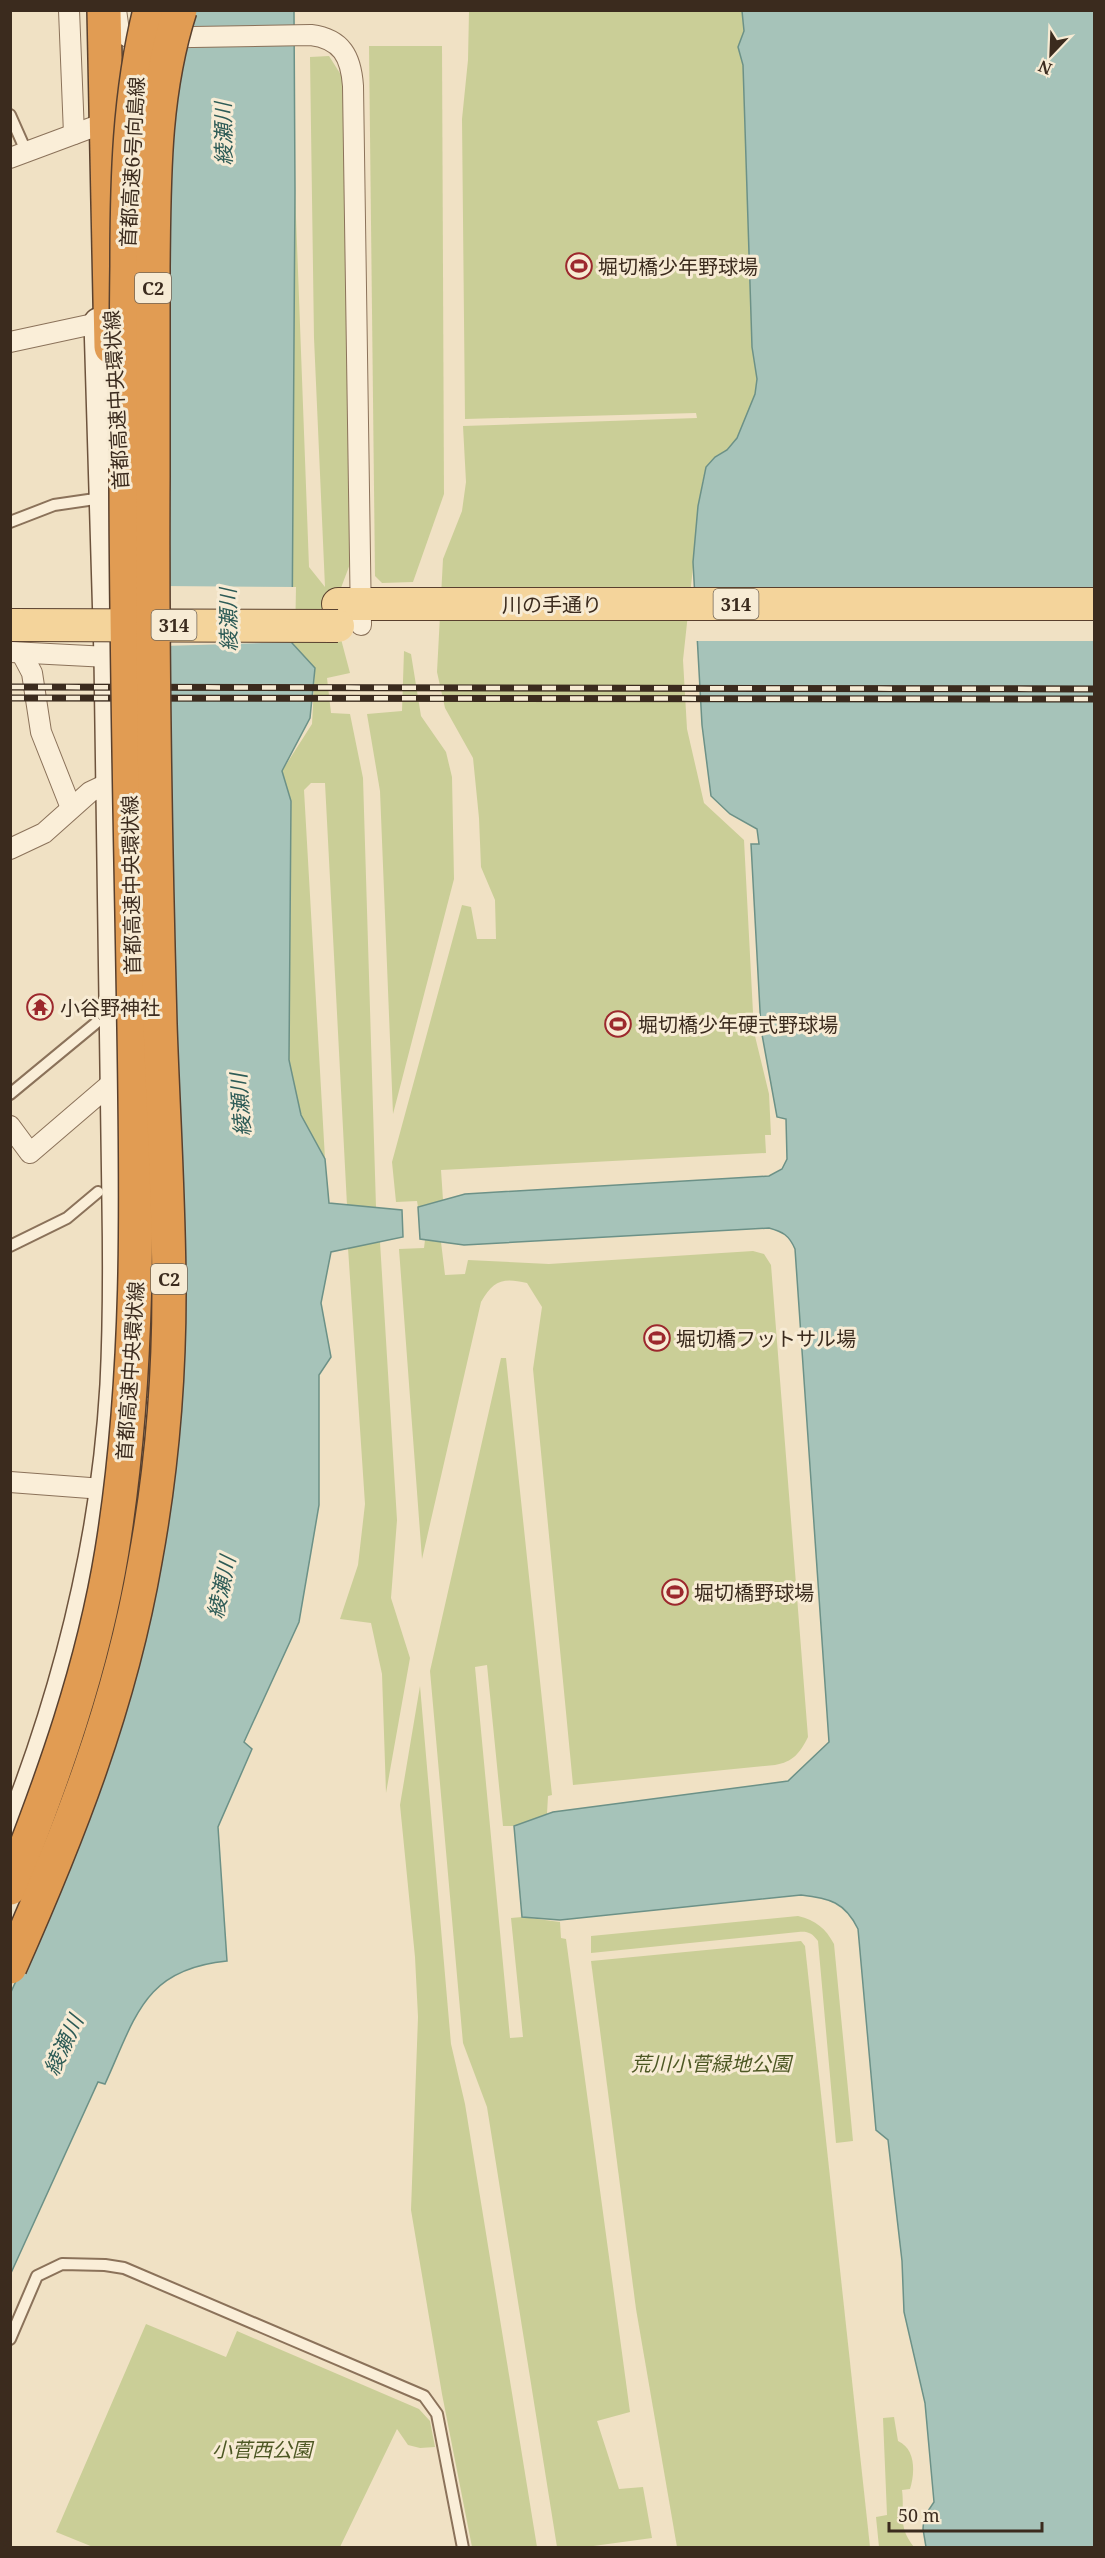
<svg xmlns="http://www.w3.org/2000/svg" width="1105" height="2558" viewBox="0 0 1105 2558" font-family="'Noto Serif','Noto Sans JP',serif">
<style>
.green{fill:#cace97}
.water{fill:#a6c3b9;stroke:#6c9187;stroke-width:1.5}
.pier{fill:#f0e1c4}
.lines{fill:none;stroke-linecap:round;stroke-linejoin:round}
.lane-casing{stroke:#8b725a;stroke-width:14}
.street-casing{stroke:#8b725a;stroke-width:22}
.secondary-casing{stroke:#6d533d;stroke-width:30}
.primary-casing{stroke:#59402e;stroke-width:34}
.highway-casing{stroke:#59402e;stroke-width:36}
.lane{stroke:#faeed8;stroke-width:10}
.street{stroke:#faeed8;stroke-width:20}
.secondary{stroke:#faeed8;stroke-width:27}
.primary{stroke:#f4d49b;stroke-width:32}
.highway{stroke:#e19c53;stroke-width:33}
.rail-casing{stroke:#3b2b1e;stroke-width:7}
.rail{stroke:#f7ebd4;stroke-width:4.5;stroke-dasharray:14;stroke-linecap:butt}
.primary-bridge-casing{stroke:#59402e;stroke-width:34;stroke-linecap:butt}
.highway-bridge-casing{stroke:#59402e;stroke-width:36;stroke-linecap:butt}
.primary-bridge{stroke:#f4d49b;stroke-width:32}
.highway-bridge{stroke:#e19c53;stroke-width:33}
.labels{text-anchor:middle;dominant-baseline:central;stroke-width:6;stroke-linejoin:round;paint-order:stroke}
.shield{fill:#f7ebd4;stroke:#736555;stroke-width:1.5}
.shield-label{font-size:18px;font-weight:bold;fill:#3b2b1e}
.street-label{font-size:20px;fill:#3b2b1e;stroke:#f7ebd4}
.poi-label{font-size:20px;fill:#3b2b1e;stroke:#f7ebd4;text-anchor:start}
.park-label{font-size:20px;font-style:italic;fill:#4d5824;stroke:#f7ebd4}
.water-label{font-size:21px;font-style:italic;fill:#2d5b56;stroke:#f7ebd4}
</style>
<rect width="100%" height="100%" fill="#f0e1c4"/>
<g class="green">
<path d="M469 11H742L744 31 738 47 743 65 752 347 757 379 755 394 744 424 737 438 727 450 715 457 706 467 702 484 683 660 687 729 704 803 744 840 754 1032 769 1094 771 1135H765L766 1153 441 1170 443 1200 418 1207 417 1201 396 1202 392 1162 462 905 471 907 477 939H496L495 900 481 867 479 818 473 758 445 708 437 672 443 559 462 511 466 482 463 426 697 418 696 413 465 419 462 119 468 60Z"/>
<path d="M369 46H442L444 494 413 582 382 583 375 576Z"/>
<path d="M329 56 348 86 350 564 333 609 350 673 327 678 331 713 350 714 363 778 376 1207 347 1205 325 783H311L304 790 325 1159 301 1115 289 1060 291 801 282 771 312 724 315 668 292 644 295 190 309 567 325 587 314 338 310 57Z"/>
<path d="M404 651 411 654 421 716 446 752 452 777 454 879 393 1114 380 791 367 714 402 711Z"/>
<path d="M425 1240 441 1242 445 1275 465 1274 468 1260 549 1264 753 1251 764 1254 771 1265 808 1737C800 1753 793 1762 775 1765L573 1785 533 1369 542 1307 527 1283C502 1277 493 1281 481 1302L422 1559 399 1249 424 1248Z"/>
<path d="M380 1242 397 1520 391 1598 410 1658 386 1793 382 1674 371 1623 340 1619 358 1565 365 1504 348 1248Z"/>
<path d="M501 1358H506L552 1795 548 1796 547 1814 514 1826H503L487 1665 475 1667 510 2038 523 2037 511 1918 522 1917 560 1922 561 1938 566 1939 630 2412 597 2421 619 2489 643 2487 652 2538 586 2547H557L487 2107 463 2043 430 1671Z"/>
<path d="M420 1686 451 2044 465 2104 537 2547H472L442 2394 411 2210 418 2017 415 1957 400 1805Z"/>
<path d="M798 1916C816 1920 826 1929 834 1944L853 2141 836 2143 818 1941C812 1933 808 1931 798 1932L591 1953V1936Z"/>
<path d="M801 1941 805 1946 870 2547H677L636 2309 591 1961Z"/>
<path d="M146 2324 226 2357 237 2331 419 2409 430 2421 435 2447 420 2448 408 2445 397 2429 340 2547H93L56 2532Z"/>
<path d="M894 2417 898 2441C916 2449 915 2473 910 2489L902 2490C905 2514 897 2526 914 2547H879L876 2517 887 2515 883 2418Z"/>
</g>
<g class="water">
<path d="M153 11H294L295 190 292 643 315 668 310 718 282 771 291 801 289 1060 301 1115 325 1159 329 1203 402 1210 403 1237 331 1252 321 1303 331 1357 319 1375V1505L299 1622 244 1742 252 1749 218 1827 227 1961C144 1969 136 2016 105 2084L98 2082 11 2273V1992L51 1904 164 1522Z"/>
<path d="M742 11H1094V2547H926L923 2529 924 2517 934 2502 925 2403 904 2312 902 2261 888 2140 876 2130 858 1929C845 1902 829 1898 801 1895L560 1920 522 1917 514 1826 553 1812 788 1781 829 1742 795 1249C789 1235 783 1232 769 1228L464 1245 420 1239 418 1207 465 1194 769 1176 782 1169 787 1159 786 1119 777 1117 761 1029 751 844H759L757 829 730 814 711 796 702 725 693 562 698 506 706 467 715 457 727 450 737 438 755 394 757 379 752 347 743 65 738 47 744 31Z"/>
</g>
<g class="pier">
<path d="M162 586 296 587 295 642 163 646Z"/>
<path d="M692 587H1094V641H695Z"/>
</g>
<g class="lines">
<g class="lane-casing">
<g id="lane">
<path d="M10 115 26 151"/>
<path d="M10 522 54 505 102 498"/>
<path d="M10 1094 96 1023"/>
<path d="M10 1246 67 1218 98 1192"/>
<path d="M10 2339 37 2276 62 2264 105 2265 124 2268 424 2396 437 2414 463 2548"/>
</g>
</g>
<g class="street-casing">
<g id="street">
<path d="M69 10 74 134"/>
<path d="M116 10 119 31 130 38 311 35C342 39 351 57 353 86L361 625"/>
<path d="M10 158 96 126"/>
<path d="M10 342 98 323"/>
<path d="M11 652 108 657"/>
<path d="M22 654 32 673 41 732 71 808"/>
<path d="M10 849 44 833 90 792 109 783"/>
<path d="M10 1126 30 1153 114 1081"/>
<path d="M10 1482 103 1489"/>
</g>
</g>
<g class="secondary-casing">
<path id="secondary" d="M10 1834C67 1691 105 1539 114 1385 117 1325 117 1264 116 1204L108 657 98 322"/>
</g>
<g class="primary-casing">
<path id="primary" d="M338 604H1094"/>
</g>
<g class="highway-casing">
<g id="highway">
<path d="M104 10 111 347"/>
<path d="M146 1380 155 1246"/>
</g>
</g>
<use href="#lane" class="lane"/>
<use href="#street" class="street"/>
<use href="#secondary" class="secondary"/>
<use href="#primary" class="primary"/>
<use href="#highway" class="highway"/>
<g class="rail-casing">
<g id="rail">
<path d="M10 687 1094 689"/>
<path d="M10 698 1094 699"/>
</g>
</g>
<use href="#rail" class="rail"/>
<g class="primary-bridge-casing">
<path id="primary-bridge" d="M10 625 338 626"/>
</g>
<g class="highway-bridge-casing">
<g id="highway-bridge">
<path d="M10 1888C53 1779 93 1668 112 1551 140 1378 137 1203 134 1028 131 841 126 653 126 466 126 399 126 333 127 266 127 180 129 95 150 10"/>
<path d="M10 1967C69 1834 120 1705 145 1561 161 1474 169 1382 169 1293 169 1204 163 1114 160 1024 155 842 152 659 153 476 153 407 153 337 153 267 154 180 153 94 180 10"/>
</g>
</g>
<use href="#primary-bridge" class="primary-bridge"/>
<use href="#highway-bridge" class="highway-bridge"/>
</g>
<defs>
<g id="stadium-ring" transform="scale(1.35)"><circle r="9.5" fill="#f7ebd4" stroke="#9c282d" stroke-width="1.5"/><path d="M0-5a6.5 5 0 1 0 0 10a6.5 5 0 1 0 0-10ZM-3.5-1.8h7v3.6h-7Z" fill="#9c282d"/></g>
<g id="temple-ring" transform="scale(1.35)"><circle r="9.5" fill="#f7ebd4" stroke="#9c282d" stroke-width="1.5"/><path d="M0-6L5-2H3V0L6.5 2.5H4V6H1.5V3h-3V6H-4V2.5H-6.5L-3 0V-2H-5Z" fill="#9c282d"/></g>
</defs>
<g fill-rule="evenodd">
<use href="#stadium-ring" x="579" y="266"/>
<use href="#temple-ring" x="40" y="1007"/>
<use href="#stadium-ring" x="618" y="1024"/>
<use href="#stadium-ring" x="657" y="1338"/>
<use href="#stadium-ring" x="675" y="1592"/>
</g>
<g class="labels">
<g class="shield">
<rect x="135" y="273" width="36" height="30" rx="4.5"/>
<rect x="713.5" y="589" width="45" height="30" rx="4.5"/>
<rect x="151.5" y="610" width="45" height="30" rx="4.5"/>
<rect x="151" y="1264" width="36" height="30" rx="4.5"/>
</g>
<g class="shield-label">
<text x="153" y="288">C2</text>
<text x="736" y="604">314</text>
<text x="174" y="625">314</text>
<text x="169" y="1279">C2</text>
</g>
<g class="street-label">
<text transform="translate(132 162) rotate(-87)">首都高速6号向島線</text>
<text transform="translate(116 400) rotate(-93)">首都高速中央環状線</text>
<text x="552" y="604">川の手通り</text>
<text transform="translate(131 885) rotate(-91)">首都高速中央環状線</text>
<text transform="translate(130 1371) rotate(-86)">首都高速中央環状線</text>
</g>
<g class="poi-label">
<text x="598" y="266">堀切橋少年野球場</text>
<text x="60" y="1007">小谷野神社</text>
<text x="638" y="1024">堀切橋少年硬式野球場</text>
<text x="676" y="1338">堀切橋フットサル場</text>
<text x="694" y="1592">堀切橋野球場</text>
</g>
<g class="park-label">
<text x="711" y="2063">荒川小菅緑地公園</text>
<text x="262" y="2449">小菅西公園</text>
</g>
<g class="water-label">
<text transform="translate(223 134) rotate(-91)">綾瀬川</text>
<text transform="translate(228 620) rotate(-91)">綾瀬川</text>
<text transform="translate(240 1105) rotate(-94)">綾瀬川</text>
<text transform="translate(221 1587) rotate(-78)">綾瀬川</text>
<text transform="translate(63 2045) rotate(-65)">綾瀬川</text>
</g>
</g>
<rect width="1105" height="2558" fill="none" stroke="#3b2b1e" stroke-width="24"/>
<g transform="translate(1051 54) rotate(203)" stroke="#f7ebd4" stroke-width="4.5" paint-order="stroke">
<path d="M0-4.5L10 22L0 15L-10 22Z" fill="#3b2b1e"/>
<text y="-9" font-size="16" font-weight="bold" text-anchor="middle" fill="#3b2b1e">N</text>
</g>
<path d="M889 2522v9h153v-9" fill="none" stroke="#3b2b1e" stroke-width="3"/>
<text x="898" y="2522" font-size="18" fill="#3b2b1e" stroke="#f7ebd4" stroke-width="4.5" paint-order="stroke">50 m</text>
</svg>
